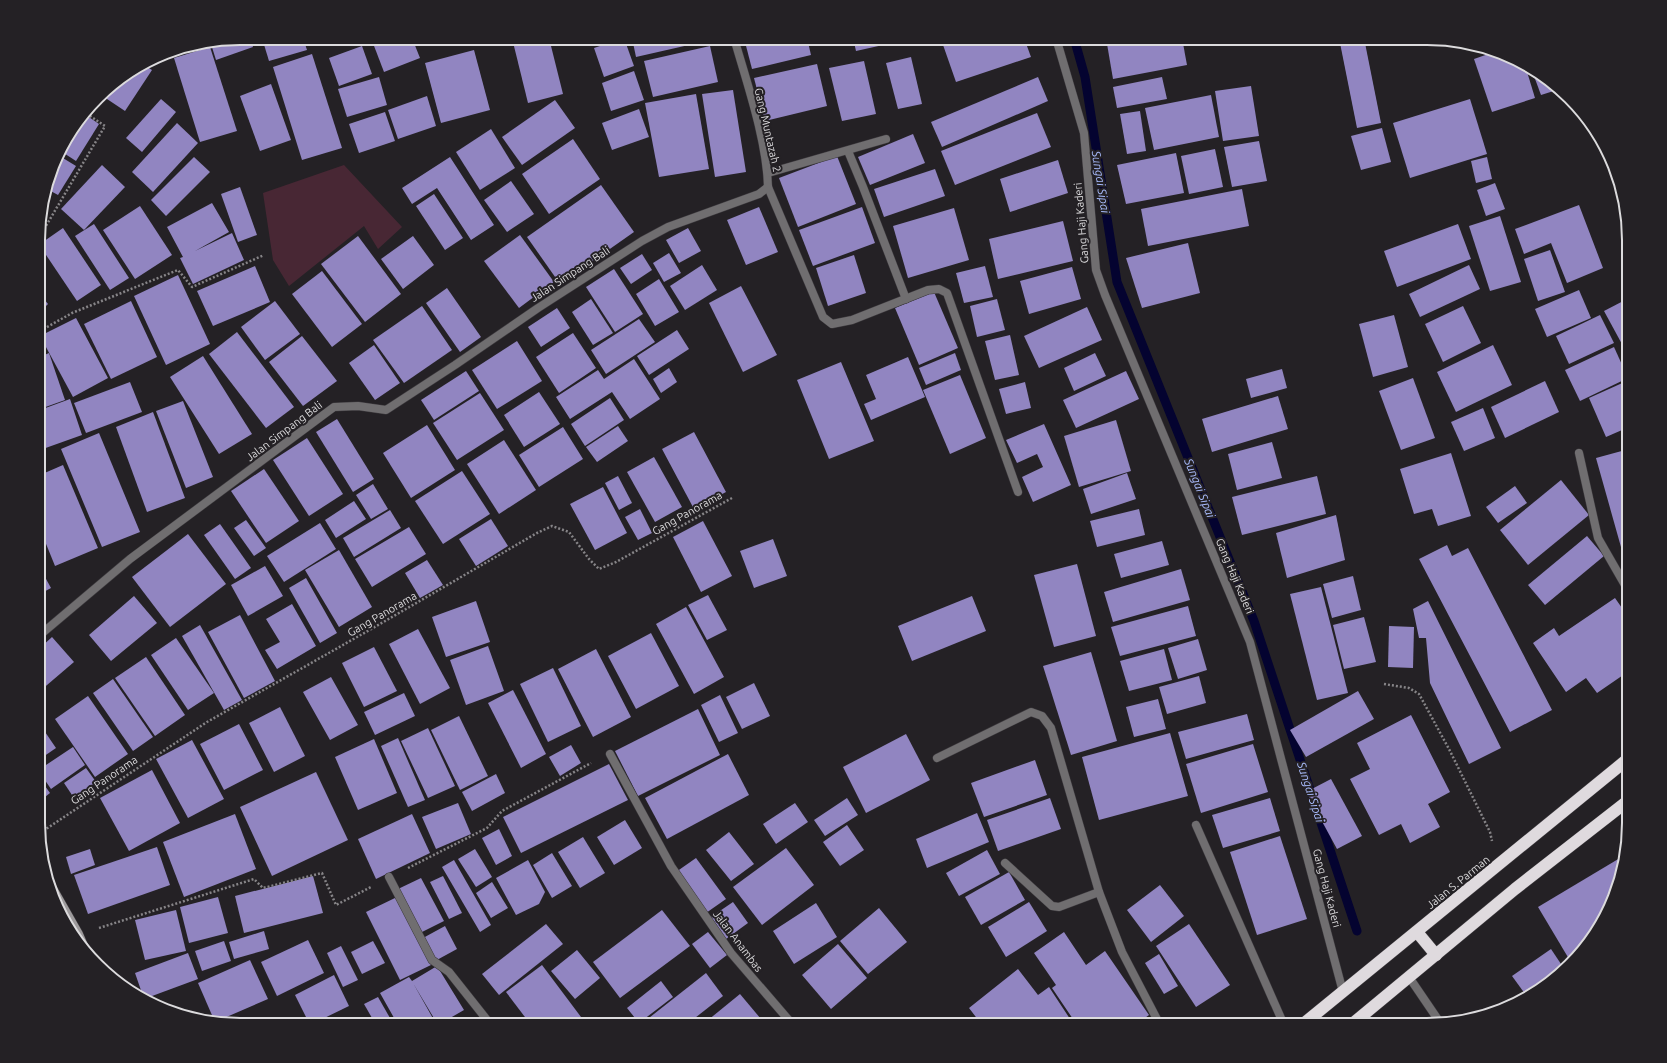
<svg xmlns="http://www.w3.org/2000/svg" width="1667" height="1063" viewBox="0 0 1667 1063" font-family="Ubuntu,sans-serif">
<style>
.green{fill:#482734}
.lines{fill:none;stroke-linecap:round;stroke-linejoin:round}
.stream{stroke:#040330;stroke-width:9}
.building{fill:#9185c1}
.lane-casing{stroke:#3e3b3f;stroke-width:9}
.street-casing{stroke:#3e3b3f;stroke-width:9}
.secondary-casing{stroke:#3e3b3f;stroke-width:9}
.highway-casing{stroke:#3e3b3f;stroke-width:13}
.path{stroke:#868487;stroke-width:2.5;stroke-dasharray:2 2;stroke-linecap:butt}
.lane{stroke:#706e70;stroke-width:8}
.street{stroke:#706e70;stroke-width:8}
.secondary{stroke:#9d9a9c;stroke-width:8}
.highway{stroke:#dfdade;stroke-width:12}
.labels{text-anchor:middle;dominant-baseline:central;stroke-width:4;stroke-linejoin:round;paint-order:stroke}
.street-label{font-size:11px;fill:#dcdbdd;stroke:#242125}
.water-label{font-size:12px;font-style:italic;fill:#a9bcfd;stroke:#242125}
.rim{fill:none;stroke:#dcdbdd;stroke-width:2}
</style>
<rect width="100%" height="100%" fill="#242125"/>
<path class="green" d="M344 165 402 227 378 249 364 226 289 286 273 260 263 193Z"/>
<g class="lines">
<path class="stream" d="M1074 38 1085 77 1117 282 1254 621 1357 931"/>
</g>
<g class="building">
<path d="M240 38H250L253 47 216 60 211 44Z"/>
<path d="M262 38H303L307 50 269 61Z"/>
<path d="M371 38H412L420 58 384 72Z"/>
<path d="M512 38H549L563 94 528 103Z"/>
<path d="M594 38H611L596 43Z"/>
<path d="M624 38 634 66 604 77 594 48Z"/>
<path d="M632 38H701L702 42 636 57Z"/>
<path d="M744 38H807L811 55 752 69Z"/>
<path d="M853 38H900L901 41 856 51Z"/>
<path d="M953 38H1024L1031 57 956 82 942 42Z"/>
<path d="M1106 38H1182L1187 65 1113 79Z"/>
<path d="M1339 38H1364L1381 123 1357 128Z"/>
<path d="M362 46 372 74 339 86 329 58Z"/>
<path d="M710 46 718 82 653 97 644 61Z"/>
<path d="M210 47 237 131 200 142 174 58Z"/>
<path d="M474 50 490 110 441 123 425 63Z"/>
<path d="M1497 51 1525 65 1535 98 1492 112 1474 59Z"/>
<path d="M312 54 342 148 302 160 273 67Z"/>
<path d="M911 57 922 104 898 109 886 63Z"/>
<path d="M864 61 876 114 842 121 829 68Z"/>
<path d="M817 64 827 106 765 121 754 78Z"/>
<path d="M144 65 152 70 125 111 101 95 107 88Z"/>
<path d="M1531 68 1539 72 1560 89 1541 95Z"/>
<path d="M634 71 644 100 611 111 602 83Z"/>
<path d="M379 77 387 105 347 117 338 89Z"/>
<path d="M1038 77 1048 101 942 147 931 122Z"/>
<path d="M1162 77 1167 99 1117 108 1113 87Z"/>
<path d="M271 84 291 140 260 151 240 96Z"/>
<path d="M1251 86 1259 136 1223 141 1215 91Z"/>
<path d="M733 90 746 172 715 177 702 94Z"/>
<path d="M696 94 709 169 659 177 645 103Z"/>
<path d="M1211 95 1219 137 1154 150 1145 108Z"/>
<path d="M427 96 436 126 398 139 388 110Z"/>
<path d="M161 99 176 112 142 152 126 138Z"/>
<path d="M1470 99 1487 154 1410 178 1393 123Z"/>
<path d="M555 100 575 128 522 165 502 137Z"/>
<path d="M639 109 649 137 612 150 602 123Z"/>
<path d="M1140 111 1146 151 1127 154 1120 114Z"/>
<path d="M385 112 395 141 359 153 349 124Z"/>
<path d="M1037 113 1051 147 955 185 941 151Z"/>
<path d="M86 115 99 124 76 161 59 150Z"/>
<path d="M177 123 198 143 153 192 132 172Z"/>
<path d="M1382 128 1391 162 1361 170 1351 136Z"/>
<path d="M491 129 515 168 480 190 456 152Z"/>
<path d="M913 134 925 163 870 185 858 157Z"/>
<path d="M573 139 600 179 549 214 522 174Z"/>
<path d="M1259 141 1267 181 1232 187 1224 147Z"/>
<path d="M1215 149 1223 187 1189 194 1181 156Z"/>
<path d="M1176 153 1184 193 1126 204 1117 165Z"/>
<path d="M58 155 76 166 58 195 47 189Z"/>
<path d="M837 156 856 204 798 227 779 178Z"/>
<path d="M194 157 210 172 166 216 151 200Z"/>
<path d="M450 157 494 225 471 240 437 188 412 204 402 188Z"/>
<path d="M1487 157 1492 179 1476 183 1471 161Z"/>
<path d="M1058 160 1068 193 1010 212 1000 179Z"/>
<path d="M102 165 125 187 84 230 61 209Z"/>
<path d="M935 169 945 196 884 217 874 189Z"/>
<path d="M511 181 534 214 507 232 484 200Z"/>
<path d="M1495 183 1505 209 1486 216 1477 190Z"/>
<path d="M601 185 634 232 560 284 527 237Z"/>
<path d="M240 187 257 235 238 242 221 194Z"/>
<path d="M1242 189 1249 226 1148 246 1141 209Z"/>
<path d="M434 194 463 238 445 250 416 206Z"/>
<path d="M212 203 229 232 195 251 232 233 244 260 193 284 180 258 183 257 167 227Z"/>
<path d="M1579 205 1603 268 1567 283 1551 243 1524 254 1515 229Z"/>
<path d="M140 206 172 255 135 279 103 230Z"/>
<path d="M759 207 778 252 746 265 727 220Z"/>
<path d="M862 207 875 243 813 266 799 230Z"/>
<path d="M954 208 969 260 908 278 893 226Z"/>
<path d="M1500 216 1521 282 1490 291 1469 226Z"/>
<path d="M1063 221 1073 261 998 279 989 239Z"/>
<path d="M94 224 129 278 110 290 75 236Z"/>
<path d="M1458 224 1471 259 1397 287 1384 251Z"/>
<path d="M63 228 101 285 77 301 40 246V244Z"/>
<path d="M688 228 701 251 679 263 666 240Z"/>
<path d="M520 235 554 282 519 308 484 261Z"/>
<path d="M358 236 401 294 365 322 321 264Z"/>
<path d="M413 236 434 265 403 289 381 259Z"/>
<path d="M1188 243 1200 293 1142 308 1126 258Z"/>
<path d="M1550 250 1565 292 1538 301 1524 259Z"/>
<path d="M669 253 681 273 664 282 653 263Z"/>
<path d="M642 254 652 270 631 284 620 268Z"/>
<path d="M854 255 866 293 828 306 816 268Z"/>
<path d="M702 265 717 290 685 310 670 286Z"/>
<path d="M1469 265 1480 289 1420 317 1409 294Z"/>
<path d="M255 266 270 302 213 326 197 291Z"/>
<path d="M985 266 993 297 964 303 956 273Z"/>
<path d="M1072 267 1081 299 1029 314 1020 281Z"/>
<path d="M614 269 643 314 615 332 586 287Z"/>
<path d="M322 271 362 324 332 347 292 294Z"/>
<path d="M178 275 210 344 166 365 134 296Z"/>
<path d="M659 279 679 312 655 326 636 294Z"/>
<path d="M741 286 777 355 743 372 709 303Z"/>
<path d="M447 288 481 337 460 352 426 303Z"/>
<path d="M1579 290 1591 318 1547 337 1535 309Z"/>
<path d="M934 292 958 348 919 365 895 308Z"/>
<path d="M40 294 48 304 40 312Z"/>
<path d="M1629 298V357L1604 311Z"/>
<path d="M591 299 613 333 593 345 572 312Z"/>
<path d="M997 299 1005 330 977 337 970 306Z"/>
<path d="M131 301 157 357 111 379 84 324Z"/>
<path d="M275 301 300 334 265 360 241 327Z"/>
<path d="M422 306 452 350 404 383 373 340Z"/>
<path d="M1463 306 1481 343 1443 362 1425 324Z"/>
<path d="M1087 307 1102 340 1039 368 1024 336Z"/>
<path d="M557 308 570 328 541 347 528 327Z"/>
<path d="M1394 315 1408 367 1373 377 1359 324Z"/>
<path d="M1600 315 1614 343 1569 364 1556 336Z"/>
<path d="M76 318 108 378 73 397 40 336Z"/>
<path d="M639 319 655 342 606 374 591 350Z"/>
<path d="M677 330 689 349 649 375 637 356Z"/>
<path d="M237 332 294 407 266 428 209 354Z"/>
<path d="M573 333 596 368 559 393 536 357Z"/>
<path d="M1010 335 1019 375 995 380 985 341Z"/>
<path d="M302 336 337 381 303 406 269 362Z"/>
<path d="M517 341 542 381 497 409 472 370Z"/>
<path d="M374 345 400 383 375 400 349 363Z"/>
<path d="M1493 345 1512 385 1456 412 1437 372Z"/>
<path d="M1614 347 1628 378 1580 401 1565 370Z"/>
<path d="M49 353 65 400 40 409V357Z"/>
<path d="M955 353 961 370 926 385 919 368Z"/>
<path d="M1095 353 1106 376 1074 391 1064 368Z"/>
<path d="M203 356 252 434 219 454 170 377Z"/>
<path d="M908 357 925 397 871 420 864 404 876 399 866 375Z"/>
<path d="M634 359 660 399 630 419 612 392 570 419 556 397 598 370 604 379Z"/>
<path d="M841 362 874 441 829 459 797 380Z"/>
<path d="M669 368 677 382 661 393 653 379Z"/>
<path d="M1282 369 1287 388 1251 398 1246 379Z"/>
<path d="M466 371 479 391 434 420 421 400Z"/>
<path d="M1126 371 1139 399 1076 428 1063 400Z"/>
<path d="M960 375 986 438 950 454 923 390Z"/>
<path d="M1413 378 1435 438 1401 450 1379 391Z"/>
<path d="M1629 380V427L1606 437 1589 398Z"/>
<path d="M1545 381 1559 412 1505 438 1491 407Z"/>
<path d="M130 382 142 412 86 433 74 403Z"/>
<path d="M1025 382 1031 408 1006 414 999 389Z"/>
<path d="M539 392 560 424 524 447 504 415Z"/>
<path d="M480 393 504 430 457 460 433 423Z"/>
<path d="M1278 396 1288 429 1212 452 1202 419Z"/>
<path d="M610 398 624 420 585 446 571 424Z"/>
<path d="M70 399 82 435 40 450V410Z"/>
<path d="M183 401 213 477 186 488 156 411Z"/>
<path d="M1483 408 1495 438 1464 451 1451 422Z"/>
<path d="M153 412 185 498 147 512 116 427Z"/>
<path d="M337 419 374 479 353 492 316 432Z"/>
<path d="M1116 420 1131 471 1079 487 1064 436Z"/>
<path d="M1044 424 1071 485 1033 502 1022 477 1043 467 1037 454 1017 463 1006 440Z"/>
<path d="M427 425 455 470 411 498 383 453Z"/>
<path d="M618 426 628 441 597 462 586 447Z"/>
<path d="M563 427 583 459 539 487 519 455Z"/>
<path d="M694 432 726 492 694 509 662 449Z"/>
<path d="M99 433 140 532 102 547 61 449Z"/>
<path d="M307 438 343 494 309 516 273 460Z"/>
<path d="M504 440 536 490 499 514 467 464Z"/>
<path d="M1272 442 1282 478 1237 490 1228 454Z"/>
<path d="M1629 449V572H1628L1596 458Z"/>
<path d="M1451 453 1471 516 1438 526 1432 509 1414 514 1400 469Z"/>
<path d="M654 457 682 507 655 522 627 472Z"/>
<path d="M63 465 98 548 55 566 40 529V475Z"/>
<path d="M264 469 299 521 266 543 231 491Z"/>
<path d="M462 471 490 514 443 544 415 501Z"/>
<path d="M1127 473 1136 499 1091 514 1083 489Z"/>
<path d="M618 476 632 503 619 510 605 483Z"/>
<path d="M1317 476 1326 514 1242 535 1232 497Z"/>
<path d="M1561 480 1589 515 1528 565 1500 530Z"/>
<path d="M373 484 388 509 371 519 356 495Z"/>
<path d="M1515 486 1527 503 1498 523 1486 507Z"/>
<path d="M603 487 627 533 595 550 570 504Z"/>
<path d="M354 501 366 519 336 538 325 520Z"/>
<path d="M640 509 652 533 638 540 625 517Z"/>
<path d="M1139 509 1145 535 1097 547 1090 521Z"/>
<path d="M390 510 401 528 354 557 343 538Z"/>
<path d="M1336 515 1345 560 1287 578 1276 533Z"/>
<path d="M491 519 508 546 476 566 459 539Z"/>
<path d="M246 520 266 548 254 556 234 528Z"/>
<path d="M703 521 732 576 701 592 673 537Z"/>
<path d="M320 523 336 549 284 582 267 556Z"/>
<path d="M220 524 251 568 235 579 204 535Z"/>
<path d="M409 527 426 554 372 587 355 559Z"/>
<path d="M188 534 226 584 170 627 132 577Z"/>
<path d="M1587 536 1604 556 1545 605 1528 585Z"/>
<path d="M773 539 787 576 754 588 740 551Z"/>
<path d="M1162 541 1169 565 1121 578 1114 554Z"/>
<path d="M1447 545 1452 556 1468 548 1552 710 1510 732 1419 559Z"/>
<path d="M339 550 372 607 339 627 305 570Z"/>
<path d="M427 560 443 585 420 598 405 573Z"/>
<path d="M1077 564 1096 636 1054 647 1034 575Z"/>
<path d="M265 566 283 596 248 616 231 585Z"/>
<path d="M40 568 51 588 40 594Z"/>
<path d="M1181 569 1190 600 1113 622 1104 592Z"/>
<path d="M1353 576 1361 610 1332 618 1323 584Z"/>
<path d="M306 578 337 633 320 643 289 588Z"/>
<path d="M1321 587 1348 693 1317 700 1290 594Z"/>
<path d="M708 595 727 630 707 640 688 605Z"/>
<path d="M134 596 157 623 111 661 89 635Z"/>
<path d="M972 596 986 631 912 661 898 626Z"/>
<path d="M1615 598 1629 618V637L1622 641 1629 651V671L1597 693 1586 678 1566 692 1533 643 1554 628 1559 636Z"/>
<path d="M476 601 490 642 446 657 432 617Z"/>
<path d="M1428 601 1501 748 1469 764 1430 683 1426 638H1419L1413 609Z"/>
<path d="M292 604 316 646 277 669 265 650 280 642 266 619Z"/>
<path d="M1188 606 1196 636 1120 656 1111 627Z"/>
<path d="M686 607 724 677 694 694 656 624Z"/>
<path d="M240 615 275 681 244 698 208 632Z"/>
<path d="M1364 617 1376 662 1344 669 1333 625Z"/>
<path d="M200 625 242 700 224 710 182 636Z"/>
<path d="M1389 626 1414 627 1413 668 1388 667Z"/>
<path d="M418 629 450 688 420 704 389 644Z"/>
<path d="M651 633 679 686 636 709 608 656Z"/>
<path d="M52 637 74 662 40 691V648Z"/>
<path d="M176 638 214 693 188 710 151 655Z"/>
<path d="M1198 639 1207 670 1178 679 1168 648Z"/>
<path d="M488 646 504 691 466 705 450 660Z"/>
<path d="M374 647 397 691 364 707 342 663Z"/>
<path d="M596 649 631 717 593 737 558 669Z"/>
<path d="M1164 649 1172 680 1129 691 1120 661Z"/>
<path d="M1091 652 1117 741 1071 755 1043 666Z"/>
<path d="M146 657 185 715 155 736 115 678Z"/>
<path d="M553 668 581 726 548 742 520 684Z"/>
<path d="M1199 676 1206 703 1167 714 1159 687Z"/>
<path d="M331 677 358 725 330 740 303 692Z"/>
<path d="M113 679 153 737 133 751 93 693Z"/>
<path d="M754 683 770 716 742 729 726 697Z"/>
<path d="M513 690 546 754 521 768 488 703Z"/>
<path d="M1358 691 1374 719 1306 757 1290 730Z"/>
<path d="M404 693 415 716 375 735 364 712Z"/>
<path d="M720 695 738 733 719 742 701 705Z"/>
<path d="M88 696 128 754 95 777 55 719Z"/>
<path d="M1158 699 1166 729 1134 737 1126 707Z"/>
<path d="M280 707 305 756 274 772 249 723Z"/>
<path d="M698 709 720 755 638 796 615 751Z"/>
<path d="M1247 714 1254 740 1186 759 1178 732Z"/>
<path d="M1411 715 1450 792 1428 804 1440 827 1410 843 1401 824 1379 835 1350 779 1370 769 1357 743Z"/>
<path d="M459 716 488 776 460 790 431 730Z"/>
<path d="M239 724 263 770 224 790 200 744Z"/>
<path d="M428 728 455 786 428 798 401 741Z"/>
<path d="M43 729 56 748 40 759V731Z"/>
<path d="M1170 733 1188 796 1099 820 1082 757Z"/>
<path d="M906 734 930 780 866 813 843 767Z"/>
<path d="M398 738 425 800 408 807 381 746Z"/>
<path d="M374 739 397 793 358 810 335 757Z"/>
<path d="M192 740 224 799 188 818 156 759Z"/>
<path d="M1253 744 1268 792 1201 813 1186 764Z"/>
<path d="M571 745 581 763 560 776 549 757Z"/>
<path d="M73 747 85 765 51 789 40 773V769Z"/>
<path d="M728 754 749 795 667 839 645 798Z"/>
<path d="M1035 760 1047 795 984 817 971 783Z"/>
<path d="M609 764 628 800 521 853 503 817Z"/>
<path d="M86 768 96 782 74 798 64 783Z"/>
<path d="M152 770 180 823 129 851 100 798Z"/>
<path d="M316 772 348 840 272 876 240 807Z"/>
<path d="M496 774 505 793 472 811 462 792Z"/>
<path d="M40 779 50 793 40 801Z"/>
<path d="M1331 779 1362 836 1337 849 1306 792Z"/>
<path d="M847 798 858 815 825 836 814 820Z"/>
<path d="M1050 798 1061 829 998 851 987 820Z"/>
<path d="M1270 798 1280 831 1223 848 1212 815Z"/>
<path d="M458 803 471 834 436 849 422 817Z"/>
<path d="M795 803 808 822 776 844 763 824Z"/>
<path d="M977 813 989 842 927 868 916 839Z"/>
<path d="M235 814 256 869 184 897 163 842Z"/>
<path d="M412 814 430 853 376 879 358 839Z"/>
<path d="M625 820 642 848 614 865 597 837Z"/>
<path d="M847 825 864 850 840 866 823 842Z"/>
<path d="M499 829 512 856 496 865 482 838Z"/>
<path d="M729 832 754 864 731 881 706 850Z"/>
<path d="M1280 836 1307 919 1257 935 1230 852Z"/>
<path d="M583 837 605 873 580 888 558 852Z"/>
<path d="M157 847 170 885 88 914 74 875Z"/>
<path d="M786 848 814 885 762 925 733 887Z"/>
<path d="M90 849 95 865 71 874 66 857Z"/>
<path d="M475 849 492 877 476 887 458 859Z"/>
<path d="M987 850 1000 874 959 896 946 873Z"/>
<path d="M552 853 572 886 552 898 533 865Z"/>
<path d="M1625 855 1618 888 1595 935 1572 964 1538 907Z"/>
<path d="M696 858 726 899 706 913 676 872Z"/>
<path d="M454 860 491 925 480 932 442 867Z"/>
<path d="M528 860 545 892 539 904 516 915 496 878Z"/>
<path d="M1009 872 1025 900 981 925 965 897Z"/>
<path d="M313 876 323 913 244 933 235 896Z"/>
<path d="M443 876 462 913 449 919 430 882Z"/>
<path d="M421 878 444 921 420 933 398 889Z"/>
<path d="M492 882 508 908 491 918 476 893Z"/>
<path d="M1160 885 1184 916 1151 942 1127 910Z"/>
<path d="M218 897 228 933 189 943 180 907Z"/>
<path d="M397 897 431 965 400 980 366 912Z"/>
<path d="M733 902 748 923 726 939 711 917Z"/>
<path d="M1029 902 1047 931 1006 957 988 927Z"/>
<path d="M816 903 837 937 794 964 773 931Z"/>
<path d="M879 908 907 942 868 974 840 941Z"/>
<path d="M176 910 186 951 145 960 135 920Z"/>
<path d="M662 910 690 946 620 998 593 962Z"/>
<path d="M546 924 563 944 499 995 482 974Z"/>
<path d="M1189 924 1230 985 1196 1007 1156 946Z"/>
<path d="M445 926 457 949 435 961 423 938Z"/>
<path d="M264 931 269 949 234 959 229 942Z"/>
<path d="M708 932 727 955 710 968 692 944Z"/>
<path d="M1064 932 1086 965 1105 951 1149 1015 1135 1025H1077L1052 988 1056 985 1034 953Z"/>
<path d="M308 940 324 973 277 996 261 962Z"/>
<path d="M224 941 231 961 202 971 195 951Z"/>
<path d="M373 941 385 963 362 974 351 952Z"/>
<path d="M838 944 867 978 831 1009 802 975Z"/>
<path d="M341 946 358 980 343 987 327 953Z"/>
<path d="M1551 949 1565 970 1528 998 1512 976Z"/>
<path d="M577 950 600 978 575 999 551 971Z"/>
<path d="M188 953 198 979 144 999 135 973Z"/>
<path d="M1159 954 1178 986 1164 994 1145 963Z"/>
<path d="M250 960 268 999 215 1022 198 983Z"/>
<path d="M542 965 587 1025H531L506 992Z"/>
<path d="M437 966 464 1010 438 1025 413 983 435 1022 431 1025H398L380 993 409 977 412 981Z"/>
<path d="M1018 969 1038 995 1049 987 1074 1025H982L969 1008Z"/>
<path d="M706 973 723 996 686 1025H640Z"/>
<path d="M334 975 349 1006 310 1025 295 995Z"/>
<path d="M661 981 673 997 639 1023 627 1008Z"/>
<path d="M740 994 766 1025H702Z"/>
<path d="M378 997 394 1025H376L364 1004Z"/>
<path d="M1495 1005 1499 1010 1480 1018 1472 1019Z"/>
<path d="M274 1017 278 1025H258Z"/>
<path d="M624 1017 629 1025H613Z"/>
<path d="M904 1021 908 1025H899Z"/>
</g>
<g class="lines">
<g class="lane-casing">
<path id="lane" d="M1196 825 1284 1025"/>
</g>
<g class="street-casing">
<g id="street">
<path d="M734 38C747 83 767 141 768 187L823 317 832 324 852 320 928 290 939 289 947 293 1018 492"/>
<path d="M1056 38 1084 133 1096 270 1105 295 1250 642 1343 992"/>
<path d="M848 151 863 187 906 299"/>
<path d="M768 173 886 139"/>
<path d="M1579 453 1598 538 1629 592"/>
<path d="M40 635 130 559 334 407 358 406 386 410 455 365 538 308 642 241 668 227 759 194 768 187"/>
<path d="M610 754 671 866 731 953 793 1025"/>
<path d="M937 758 1031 712 1042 716 1051 728 1099 892 1122 952 1160 1025"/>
<path d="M1005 863 1052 906 1059 907 1099 892"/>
<path d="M389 877 432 960 449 972 491 1025"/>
<path d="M1409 977 1441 1024"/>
</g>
</g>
<g class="secondary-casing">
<path id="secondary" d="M46 876 79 934 85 948"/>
</g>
<g class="highway-casing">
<g id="highway">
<path d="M1417 932 1436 955"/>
<path d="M1302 1025 1629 758"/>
<path d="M1351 1025 1515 889 1629 800"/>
</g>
</g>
<g class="path">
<path d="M40 236 105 126 87 114"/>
<path d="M40 331 72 313 178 270 192 287 264 255"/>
<path d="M1384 684 1409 688 1419 694 1449 749 1490 832 1492 841"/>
<path d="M40 833 207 722 380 624 537 533 552 526 569 532 589 559 599 569 616 562 732 498"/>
<path d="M408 868 487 828 502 811 591 763"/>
<path d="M99 928 254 879 263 888 322 873 336 905 371 887"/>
</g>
<use href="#lane" class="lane"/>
<use href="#street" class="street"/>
<use href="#secondary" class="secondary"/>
<use href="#highway" class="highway"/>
</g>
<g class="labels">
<g class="street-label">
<text transform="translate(768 130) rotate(77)">Gang Muntazah 2</text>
<text transform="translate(1081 223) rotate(-95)">Gang Haji Kaderi</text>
<text transform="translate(570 274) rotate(-33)">Jalan Simpang Bali</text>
<text transform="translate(284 431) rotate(-37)">Jalan Simpang Bali</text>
<text transform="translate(687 513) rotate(-29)">Gang Panorama</text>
<text transform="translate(1235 576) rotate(67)">Gang Haji Kaderi</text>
<text transform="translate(382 614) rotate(-30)">Gang Panorama</text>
<text transform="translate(104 780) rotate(-34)">Gang Panorama</text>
<text transform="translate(1458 882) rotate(-39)">Jalan S. Parman</text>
<text transform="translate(1327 888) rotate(75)">Gang Haji Kaderi</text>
<text transform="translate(738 941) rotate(53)">Jalan Anambas</text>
</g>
<g class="water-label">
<text transform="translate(1101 182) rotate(81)">Sungai Sipai</text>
<text transform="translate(1200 488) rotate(68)">Sungai Sipai</text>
<text transform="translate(1311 792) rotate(72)">Sungai Sipai</text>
</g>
</g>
<path d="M0 0H1667V1063H0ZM240 45H1427A195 195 0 0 1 1622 240V823A195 195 0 0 1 1427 1018H240A195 195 0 0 1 45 823V240A195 195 0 0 1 240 45Z" fill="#242125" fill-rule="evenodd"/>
<path class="rim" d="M240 45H1427A195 195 0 0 1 1622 240V823A195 195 0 0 1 1427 1018H240A195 195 0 0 1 45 823V240A195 195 0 0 1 240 45Z"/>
</svg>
